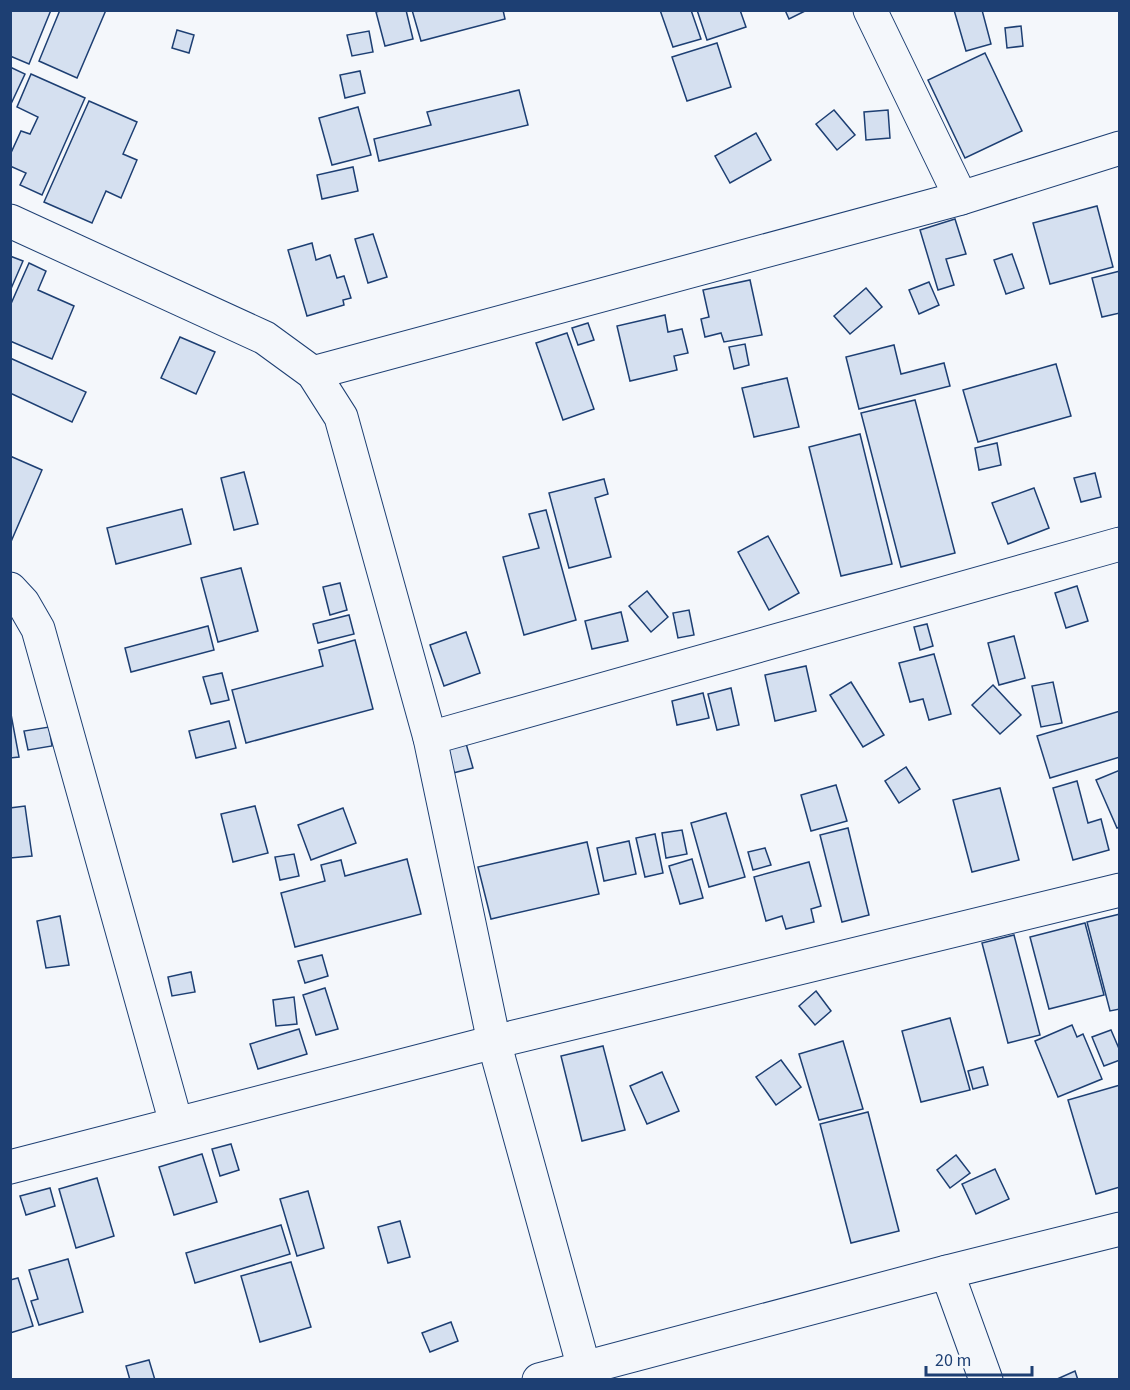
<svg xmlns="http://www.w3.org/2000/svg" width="1130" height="1390" viewBox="0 0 1130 1390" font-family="'Source Sans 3',sans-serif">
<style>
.building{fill:#d5e0f0;stroke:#1d3f73;stroke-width:1.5}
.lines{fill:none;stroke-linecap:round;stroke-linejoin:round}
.minor-casing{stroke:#1d3f73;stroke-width:35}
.minor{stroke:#f4f7fb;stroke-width:33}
</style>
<rect width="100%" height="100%" fill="#f4f7fb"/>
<g class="building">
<path d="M10 10H51L29 64 10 56Z"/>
<path d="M60 10H106L77 78 39 61Z"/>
<path d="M383 10H406L413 39 385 46 376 12Z"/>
<path d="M412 10H503L505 19 421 41Z"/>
<path d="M660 10H691L701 39 673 47Z"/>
<path d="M697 10H740L746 27 707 40Z"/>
<path d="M785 10H807L789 19Z"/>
<path d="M954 10H982L991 44 966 51Z"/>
<path d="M1021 26 1023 46 1007 48 1005 28Z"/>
<path d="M177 30 194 35 189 53 172 48Z"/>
<path d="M369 31 373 52 352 56 347 35Z"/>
<path d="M717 43 731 87 687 101 672 57Z"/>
<path d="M985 53 1022 131 965 158 928 80Z"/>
<path d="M10 67 25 74 10 106Z"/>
<path d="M360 71 365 93 345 98 340 75Z"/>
<path d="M31 74 85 98 42 195 20 185 26 173 10 166V155L21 131 30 134 38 117 17 107Z"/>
<path d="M519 90 528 125 379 161 374 139 431 125 427 112Z"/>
<path d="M89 101 137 122 123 154 137 160 121 198 106 191 92 223 44 202Z"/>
<path d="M358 107 371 155 332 165 319 118Z"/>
<path d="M834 110 855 135 837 150 816 124Z"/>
<path d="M888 110 890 138 866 140 864 112Z"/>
<path d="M756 133 771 160 730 183 715 156Z"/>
<path d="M353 167 358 191 322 199 317 175Z"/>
<path d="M1097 206 1113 267 1050 284 1033 223Z"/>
<path d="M955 219 966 254 946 259 954 285 938 290 920 230Z"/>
<path d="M373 234 387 277 368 283 355 239Z"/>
<path d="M312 243 316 260 330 255 337 278 344 276 351 298 343 300 344 305 307 316 288 250Z"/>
<path d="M1012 254 1024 288 1006 294 994 260Z"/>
<path d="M10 256 23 261 10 291Z"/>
<path d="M29 263 46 271 38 290 74 306 52 359 10 341V306Z"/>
<path d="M1120 271V313L1102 317 1092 278Z"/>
<path d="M750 280 762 335 724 342 721 333 705 337 701 319 709 317 703 290Z"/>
<path d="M929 282 939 305 919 314 909 290Z"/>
<path d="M866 288 882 307 850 334 834 316Z"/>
<path d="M665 315 668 332 682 329 688 353 674 356 677 370 630 381 617 326Z"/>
<path d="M588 323 594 340 578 345 572 328Z"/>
<path d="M567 333 594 409 563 420 536 343Z"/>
<path d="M180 337 215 352 196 394 161 378Z"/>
<path d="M745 344 749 365 734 369 729 347Z"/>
<path d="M894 345 901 374 944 363 950 386 859 409 846 357Z"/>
<path d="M10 358 86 392 72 422 10 393Z"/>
<path d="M1056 364 1071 416 978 442 963 390Z"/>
<path d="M787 378 799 427 754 437 742 388Z"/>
<path d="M915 400 955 553 901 567 861 413Z"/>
<path d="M860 434 892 564 841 576 809 447Z"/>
<path d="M997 443 1001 465 979 470 975 448Z"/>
<path d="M10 456 42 470 10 544Z"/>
<path d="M244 472 258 524 234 530 221 478Z"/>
<path d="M1095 473 1101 497 1081 502 1074 478Z"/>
<path d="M604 479 608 494 595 498 611 557 569 568 549 493Z"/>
<path d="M1034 488 1049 528 1008 544 992 503Z"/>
<path d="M182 509 191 544 116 564 107 528Z"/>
<path d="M546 510 576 620 524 635 503 557 539 548 529 514Z"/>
<path d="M768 536 799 593 769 610 738 552Z"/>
<path d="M241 568 258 631 218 642 201 578Z"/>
<path d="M340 583 347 610 330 615 323 587Z"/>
<path d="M1077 586 1088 621 1066 628 1055 593Z"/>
<path d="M647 591 668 617 651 632 629 606Z"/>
<path d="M689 610 694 635 678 638 673 613Z"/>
<path d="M621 612 628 641 592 649 585 621Z"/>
<path d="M349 615 354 634 318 643 313 624Z"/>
<path d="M927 624 933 646 920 650 914 627Z"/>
<path d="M208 626 214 650 131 672 125 648Z"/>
<path d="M466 632 480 673 444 686 430 645Z"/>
<path d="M1014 636 1025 678 999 685 988 643Z"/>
<path d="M355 640 373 709 246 743 232 690 323 666 319 650Z"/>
<path d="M934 654 951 714 929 720 923 699 910 702 899 663Z"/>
<path d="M806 666 816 711 775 721 765 675Z"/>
<path d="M222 673 229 700 211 704 203 677Z"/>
<path d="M851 682 884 735 863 747 830 695Z"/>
<path d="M1053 682 1062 723 1041 727 1032 686Z"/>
<path d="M993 685 1021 715 1000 734 972 705Z"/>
<path d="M731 688 739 725 717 730 708 694Z"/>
<path d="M703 693 709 718 677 725 672 701Z"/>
<path d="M10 709 19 757 10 758Z"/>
<path d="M1120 711V757L1050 778 1037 736Z"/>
<path d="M229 721 236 748 196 758 189 731Z"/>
<path d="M49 727 52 746 28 750 24 731Z"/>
<path d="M465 740 473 768 453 773 445 746Z"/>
<path d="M906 767 920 789 899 803 885 781Z"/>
<path d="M1120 770V827L1117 828 1096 780Z"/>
<path d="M1077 781 1088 823 1101 819 1109 850 1073 860 1053 788Z"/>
<path d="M836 785 847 821 811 831 801 795Z"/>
<path d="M1000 788 1019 860 972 872 953 800Z"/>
<path d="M25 806 32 856 10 858V808Z"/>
<path d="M255 806 268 853 233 862 221 814Z"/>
<path d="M343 808 356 843 311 860 298 825Z"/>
<path d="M726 813 745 877 709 887 691 823Z"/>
<path d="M848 828 869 915 842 922 820 835Z"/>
<path d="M682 830 687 854 666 858 662 833Z"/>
<path d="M655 834 663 873 645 877 636 838Z"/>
<path d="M629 841 636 874 604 881 597 848Z"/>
<path d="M587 842 599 894 491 919 478 867Z"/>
<path d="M765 848 771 865 753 870 748 852Z"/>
<path d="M294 854 299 876 280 880 275 857Z"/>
<path d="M407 859 421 914 295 947 281 893 325 881 321 865 341 860 345 876Z"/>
<path d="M692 859 703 898 680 904 669 866Z"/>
<path d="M809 862 821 906 811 909 814 922 786 929 782 916 766 921 754 877Z"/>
<path d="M1120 914V1009L1110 1011 1087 922Z"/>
<path d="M60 916 69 965 46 968 37 921Z"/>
<path d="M1085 923 1104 995 1049 1009 1030 937Z"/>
<path d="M1014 935 1040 1035 1008 1043 982 943Z"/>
<path d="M322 955 328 976 305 983 298 961Z"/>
<path d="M191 972 195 992 172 996 168 977Z"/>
<path d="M325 988 338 1029 316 1035 303 995Z"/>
<path d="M816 991 831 1011 815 1025 799 1006Z"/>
<path d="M294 997 297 1024 276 1026 273 1000Z"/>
<path d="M950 1018 970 1090 921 1102 902 1031Z"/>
<path d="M1072 1025 1077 1037 1083 1034 1102 1079 1058 1097 1035 1041Z"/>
<path d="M299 1029 307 1054 258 1069 250 1044Z"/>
<path d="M1111 1030 1120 1051V1060L1104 1066 1092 1037Z"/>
<path d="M843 1041 863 1109 819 1120 799 1054Z"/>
<path d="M603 1046 625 1130 582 1141 561 1056Z"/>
<path d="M781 1060 801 1087 776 1105 756 1077Z"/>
<path d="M983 1067 988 1085 973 1089 968 1071Z"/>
<path d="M662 1072 679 1111 647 1124 630 1086Z"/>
<path d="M1120 1085V1187L1096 1194 1068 1100Z"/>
<path d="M868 1112 899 1231 851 1243 820 1124Z"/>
<path d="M231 1144 239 1170 220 1176 212 1149Z"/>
<path d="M202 1154 217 1202 174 1215 159 1167Z"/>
<path d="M956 1155 970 1173 950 1188 937 1170Z"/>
<path d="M995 1169 1009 1199 976 1214 962 1184Z"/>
<path d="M97 1178 114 1236 76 1248 59 1189Z"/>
<path d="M50 1188 55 1206 26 1215 20 1196Z"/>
<path d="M308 1191 324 1248 297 1256 280 1199Z"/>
<path d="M400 1221 410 1257 388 1263 378 1227Z"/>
<path d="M281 1225 290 1254 195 1283 186 1253Z"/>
<path d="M68 1259 83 1312 39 1325 31 1301 38 1299 29 1270Z"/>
<path d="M291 1262 311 1327 260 1342 241 1276Z"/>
<path d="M18 1278 33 1326 10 1333V1280Z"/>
<path d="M451 1322 458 1341 430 1352 422 1333Z"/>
<path d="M149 1360 155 1380H130L126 1366Z"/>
<path d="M1075 1371 1078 1380H1055Z"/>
</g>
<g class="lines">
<g class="minor-casing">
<g id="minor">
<path d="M870 10 961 198"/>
<path d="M10 221 265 338 313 373 341 417 430 738 494 1042 584 1368"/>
<path d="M313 373 961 198 1120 148"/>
<path d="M10 589 23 603 38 629 176 1123"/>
<path d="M430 738 1120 544"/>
<path d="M10 1167 494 1042 1120 890"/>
<path d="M947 1272 1120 1229"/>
<path d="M539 1380 947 1272 986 1380"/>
</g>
</g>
<use href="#minor" class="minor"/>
</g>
<rect width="1130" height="1390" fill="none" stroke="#1d3f73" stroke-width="24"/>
<path d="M926 1366v9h106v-9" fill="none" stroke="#1d3f73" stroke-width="3"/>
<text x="935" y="1366" font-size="18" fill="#1d3f73" stroke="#f4f7fb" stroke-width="4.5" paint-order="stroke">20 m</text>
</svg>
